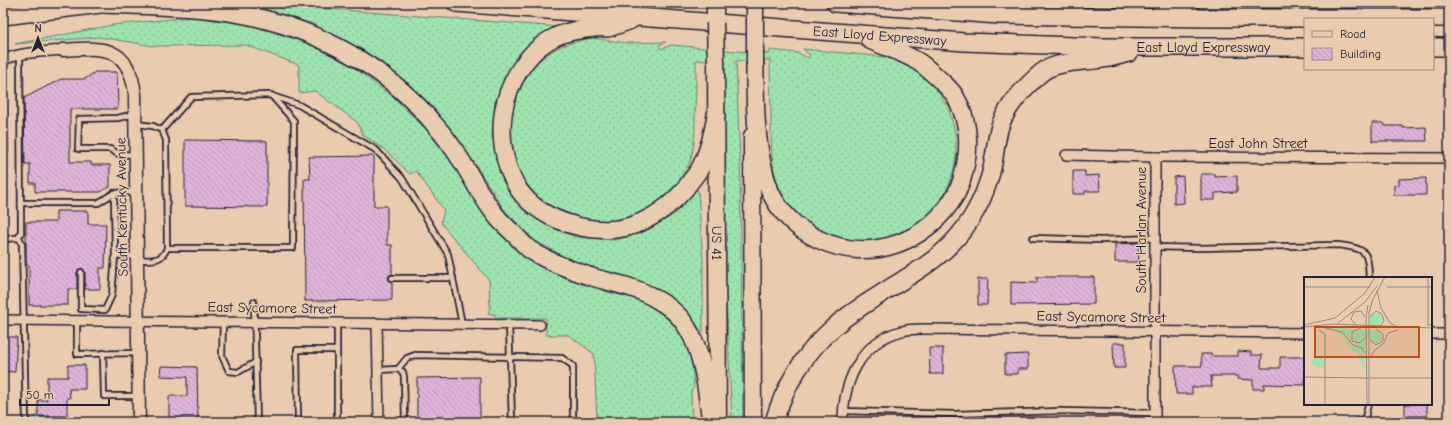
<svg xmlns="http://www.w3.org/2000/svg" width="1452" height="425" viewBox="0 0 1452 425" font-family="'Comic Neue',sans-serif">
<style>
.grass{fill:url(#grass-dots);stroke:#608275}
.forest{fill:url(#forest-firs);stroke:#608275}
.building{fill:url(#building-back-hatch);stroke:#22223b}
.lines{fill:none;stroke-linecap:round;stroke-linejoin:round}
.service-casing{stroke:#22223b;stroke-width:8}
.minor-casing{stroke:#22223b;stroke-width:12}
.tertiary-casing{stroke:#22223b;stroke-width:15}
.trunk-casing{stroke:#22223b;stroke-width:19}
.motorway-casing{stroke:#22223b;stroke-width:20}
.service{stroke:#e9ccaf;stroke-width:4.5}
.minor{stroke:#e9ccaf;stroke-width:9}
.tertiary{stroke:#e9ccaf;stroke-width:12}
.trunk{stroke:#e9ccaf;stroke-width:16}
.motorway{stroke:#e9ccaf;stroke-width:17}
.trunk-bridge-casing{stroke:#22223b;stroke-width:19;stroke-linecap:butt}
.trunk-bridge{stroke:#e9ccaf;stroke-width:16}
.labels{text-anchor:middle;dominant-baseline:central;stroke-width:3;stroke-linejoin:round;paint-order:stroke}
.street-label{font-size:14px;fill:#22223b;stroke:#e9ccaf}
.inset-road{fill:none;stroke:#998881;stroke-width:1}
.view{fill:#c04e15;fill-opacity:0.15;stroke:#c04e15;stroke-width:2}
.inset-edge{fill:none;stroke:#22223b;stroke-width:2}
</style>
<defs>
<pattern id="grass-dots" width="8" height="8" patternUnits="userSpaceOnUse"><rect width="8" height="8" fill="#9ee3af"/><path d="M2 2h.1M6 6h.1" fill="none" stroke="#88c297" stroke-width="1.8" stroke-linecap="round"/></pattern>
<pattern id="forest-firs" width="22" height="20" patternUnits="userSpaceOnUse"><rect width="22" height="20" fill="#9ee3af"/><path d="M5 1l3.5 6h-7zM16 11l3.5 6h-7z" fill="#88c297"/></pattern>
<pattern id="building-back-hatch" width="6" height="6" patternUnits="userSpaceOnUse"><rect width="6" height="6" fill="#deb3d8"/><path d="M-1 5l2 2M0 0l6 6M5-1l2 2" fill="none" stroke="#be9aba"/></pattern>
</defs>
<rect width="100%" height="100%" fill="#e9ccaf"/>
<filter id="ink" filterUnits="userSpaceOnUse"><feTurbulence type="fractalNoise" baseFrequency=".025" numOctaves="2"/><feDisplacementMap in="SourceGraphic" scale="8" xChannelSelector="R" yChannelSelector="G"/><feConvolveMatrix kernelMatrix="1 2 1 2 8 2 1 2 1" color-interpolation-filters="sRGB"/></filter>
<g filter="url(#ink)">
<g class="grass">
<path d="M264 8H317L560 27 542 37H537L532 44 510 67 495 102 492 135 501 173 518 202 544 224 575 237 616 240 646 231 675 214 695 190H698L703 262V333L685 309 656 288 581 266 534 240 505 211 468 153 435 110 407 84 363 50 313 24 267 10Z"/>
<path d="M192 17 245 23 307 43 352 66 395 99 425 128 450 159 487 219 524 256 568 278 608 292 637 299 655 309 672 323 685 341 692 360 694 388 691 391 692 422H597L594 354 569 335H546V318H495V314H488L490 308 489 280 441 223 444 210 416 171 410 174 385 150 363 135 357 122 315 91 299 93V65L246 45 154 46 99 37 15 44 113 25Z"/>
<path d="M591 38 627 43 666 42 659 45 661 49 672 45 769 54 770 50 798 53 808 58 810 55 803 49 885 57C980 82 980 215 884 239 863 244 841 241 822 232 804 222 786 207 779 187 771 166 771 146 771 124 771 103 770 82 770 60L736 61 740 160 743 422H732L726 298 724 176 723 62 696 60C696 78 696 96 695 114 695 130 695 147 690 162 688 168 683 173 680 178 655 219 609 231 565 212 555 208 543 203 536 196 499 157 503 89 546 55 559 45 574 42 591 38Z"/>
</g>
<path class="forest" d="M38 416H67L76 418V422H16Z"/>
<g class="building">
<path d="M95 72H117L118 109H70V162H91V165H110V187L100 192H35V183H30V164H25L24 98 61 79H85Z"/>
<path d="M1372 123H1384L1385 126H1403V128L1426 127 1427 141H1372Z"/>
<path d="M185 140 267 141V207L185 206Z"/>
<path d="M374 156V206H387V245H392V274L389 276 388 278 392 282V300L305 301 304 179H310L309 157Z"/>
<path d="M1073 171H1085V176L1099 175 1100 191H1085V194H1073Z"/>
<path d="M1201 174H1215V177L1237 176V192L1215 193V200H1201Z"/>
<path d="M1183 176 1184 203 1174 204V177Z"/>
<path d="M1426 178V195H1394V185H1399V179Z"/>
<path d="M56 211H88V224H106L105 268H100V289H85V272L83 269 81 268 77 272V289H68V305H29V265H26V222H56Z"/>
<path d="M1138 243 1139 262H1115V244Z"/>
<path d="M1037 277H1094V304L1011 305V282L1037 283Z"/>
<path d="M978 279H988L987 305H978Z"/>
<path d="M3 337H17L15 372 3 371Z"/>
<path d="M1113 343H1125V368H1114Z"/>
<path d="M929 348H943V374H930Z"/>
<path d="M1238 351 1251 352V355H1262L1261 368H1280V357H1305V385L1264 384V389H1253V380L1237 379 1238 376H1211L1212 387H1192V394H1176L1175 366H1202L1201 354H1211V356H1238Z"/>
<path d="M1028 354V369H1018V374H1005V355Z"/>
<path d="M68 365H85V389H69L70 398H67V416H38V400H47V377H68Z"/>
<path d="M161 366 197 367 198 419H169V396H187V377L160 376Z"/>
<path d="M480 377V422H417V378Z"/>
<rect x="1405" y="404" width="22" height="12"/>
</g>
<g class="lines">
<g class="service-casing">
<g id="service">
<path d="M3 91 5 151 3 154"/>
<path d="M272 96 299 105 376 150 402 178 448 254 462 324"/>
<path d="M134 114 118 118 79 119 78 149H110L118 154 136 155"/>
<path d="M136 124 153 126 162 130 166 140 167 248C161 263 151 259 137 260"/>
<path d="M162 130 191 97 271 95 294 121 293 248H167"/>
<path d="M114 193 115 256H136"/>
<path d="M21 203H98L114 193 136 192"/>
<path d="M18 238 20 239 22 245 26 422"/>
<path d="M18 238 21 233 20 54"/>
<path d="M1033 238 1102 240 1155 238"/>
<path d="M3 239 18 238"/>
<path d="M1155 247 1200 248 1338 245C1366 249 1368 250 1369 278"/>
<path d="M81 272V309L105 310 112 295 115 256"/>
<path d="M392 278H453"/>
<path d="M254 302 257 422"/>
<path d="M77 320V354L138 353"/>
<path d="M223 322 222 356 229 371 238 372 256 362"/>
<path d="M509 324 512 422"/>
<path d="M103 353 104 396H138"/>
<path d="M398 369 407 358 415 355 562 358 573 366V422"/>
<path d="M378 370 398 369 403 372 404 377 405 422"/>
<path d="M843 411 954 414 1061 411 1155 413"/>
<path d="M298 422 297 350H337"/>
<path d="M337 422V323"/>
<path d="M1356 422 1365 418 1368 404"/>
</g>
</g>
<g class="minor-casing">
<g id="minor">
<path d="M3 60C22 52 41 52 62 50"/>
<path d="M1066 155 1155 157 1449 158"/>
<path d="M1155 157V422"/>
<path d="M3 320 540 325"/>
<path d="M377 323 379 422"/>
<path d="M1431 334H1449"/>
<path d="M843 422C843 383 860 341 902 331 909 329 916 329 923 329L1305 333"/>
</g>
</g>
<g class="tertiary-casing">
<path id="tertiary" d="M62 50C103 47 129 45 135 94L139 422"/>
</g>
<g class="trunk-casing">
<g id="trunk">
<path d="M715 3V23"/>
<path id="s1" d="M716 64 718 422"/>
<path d="M752 136 753 422"/>
</g>
</g>
<g class="motorway-casing">
<g id="motorway">
<path id="s2" d="M456 3 964 42 1103 47H1305"/>
<path d="M835 3 999 15 1207 18H1449"/>
<path d="M1160 3 1190 12"/>
<path d="M103 4C156 6 216 6 267 20 332 37 392 73 435 125 443 134 452 146 459 157 472 177 482 199 498 218 503 224 509 229 515 235 519 239 524 245 529 249 546 261 572 270 592 277 613 283 637 287 656 299 669 306 681 316 688 329 704 356 707 392 711 422"/>
<path d="M3 16 109 3"/>
<path d="M631 20C623 23 615 26 608 28 604 28 599 27 595 28 583 29 568 31 557 36 531 48 514 73 506 100 498 130 502 164 519 190 541 222 597 238 634 225 653 218 671 205 685 189 689 183 695 176 699 170 709 152 713 134 716 115"/>
<path d="M1433 47H1449"/>
<path d="M755 65C755 107 755 151 770 191 779 212 797 229 818 239 869 264 928 243 956 194 961 185 964 173 966 162 970 141 967 117 956 98 952 90 944 84 938 78 931 72 924 65 917 61 902 52 885 47 870 40"/>
<path d="M774 422C784 386 806 351 835 326 853 310 875 298 895 285 916 272 936 260 953 242 970 224 983 200 990 176 995 160 995 142 1000 126 1007 106 1026 86 1041 73 1055 61 1084 62 1102 59 1111 58 1120 55 1129 53"/>
</g>
</g>
<use href="#service" class="service"/>
<use href="#minor" class="minor"/>
<use href="#tertiary" class="tertiary"/>
<use href="#trunk" class="trunk"/>
<use href="#motorway" class="motorway"/>
<g class="trunk-bridge-casing">
<g id="trunk-bridge">
<path d="M715 23 716 64"/>
<path d="M755 65V3"/>
</g>
</g>
<use href="#trunk-bridge" class="trunk-bridge"/>
</g>
</g>
<g class="labels">
<g class="street-label">
<text stroke="none"><textPath href="#s2" startOffset="425">East Lloyd Expressway</textPath></text>
<text stroke="none"><textPath href="#s2" startOffset="749">East Lloyd Expressway</textPath></text>
<text x="1258" y="143">East John Street</text>
<text transform="translate(122 207) rotate(-91)">South Kentucky Avenue</text>
<text transform="translate(1141 230) rotate(-90)">South Harlan Avenue</text>
<text stroke="none"><textPath href="#s1" startOffset="179">US 41</textPath></text>
<text transform="translate(272 308) rotate(1)">East Sycamore Street</text>
<text transform="translate(1101 317) rotate(1)">East Sycamore Street</text>
</g>
</g>
<g transform="translate(1304 277)">
<rect width="128" height="128" fill="#e9ccaf"/>
<path d="M70 36H76L79 42 75 48H66V40ZM30 50 51 52 46 57 47 62 57 66 61 63V74ZM25 51 36 55 49 68 59 73 61 98 53 75 46 72 41 62 29 53H12ZM56 53 74 54 79 61 73 67 61 60 59 64 51 65 48 57Z" fill="#9ee3af"/>
<path d="M14 80 19 81 17 85H20V91H14L15 89H10L6 83Z" fill="#9ee3af"/>
<path class="inset-road" d="M124 0V48H128M0 10H66M83 10H128M73 14 77 31 86 46 94 50M66 40 72 34 78 37 80 44 75 50M34 46 61 25 73 9M0 48 31 41 61 16 71 0M52 48 47 42 50 35 57 34 61 40M0 50 29 47 128 51M18 50 38 55 49 68 58 71 61 76M57 51 48 55V64L56 66 62 60M15 53 21 57V128M66 63 72 68 79 64V57L72 52M66 81 70 74 80 66 84 56 94 53M0 100 64 101M65 101H128M63 128 62 41 64 28M65 128V35L69 22 81 0"/>
<path class="view" d="M11 50H115V80H11Z"/>
<rect width="128" height="128" class="inset-edge"/>
</g>
<rect width="1452" height="425" fill="none" stroke="#e9ccaf" stroke-width="16"/>
<rect x="8" y="8" width="1436" height="409" fill="none" stroke="#22223b" stroke-width="1.5" filter="url(#ink)"/>
<rect x="1304" y="18" width="130" height="52" fill="#e9ccaf" stroke="#998881"/>
<rect x="1312" y="31" width="20" height="6" fill="#e9ccaf" stroke="#998881"/>
<text x="1340" y="38" font-size="12" fill="#22223b">Road</text>
<rect x="1312" y="48" width="20" height="12" fill="url(#building-back-hatch)" stroke="#998881"/>
<text x="1340" y="58" font-size="12" fill="#22223b">Building</text>
<g transform="translate(38 38)" stroke="#e9ccaf" stroke-width="3" paint-order="stroke">
<path d="M0-3L7 15L0 10L-7 15Z" fill="#22223b"/>
<text y="-6" font-size="11" font-weight="bold" text-anchor="middle" fill="#22223b">N</text>
</g>
<path d="M20 399v6h89v-6" fill="none" stroke="#22223b" stroke-width="2"/>
<text x="26" y="399" font-size="12" fill="#22223b" stroke="#e9ccaf" stroke-width="3" paint-order="stroke">50 m</text>
</svg>
